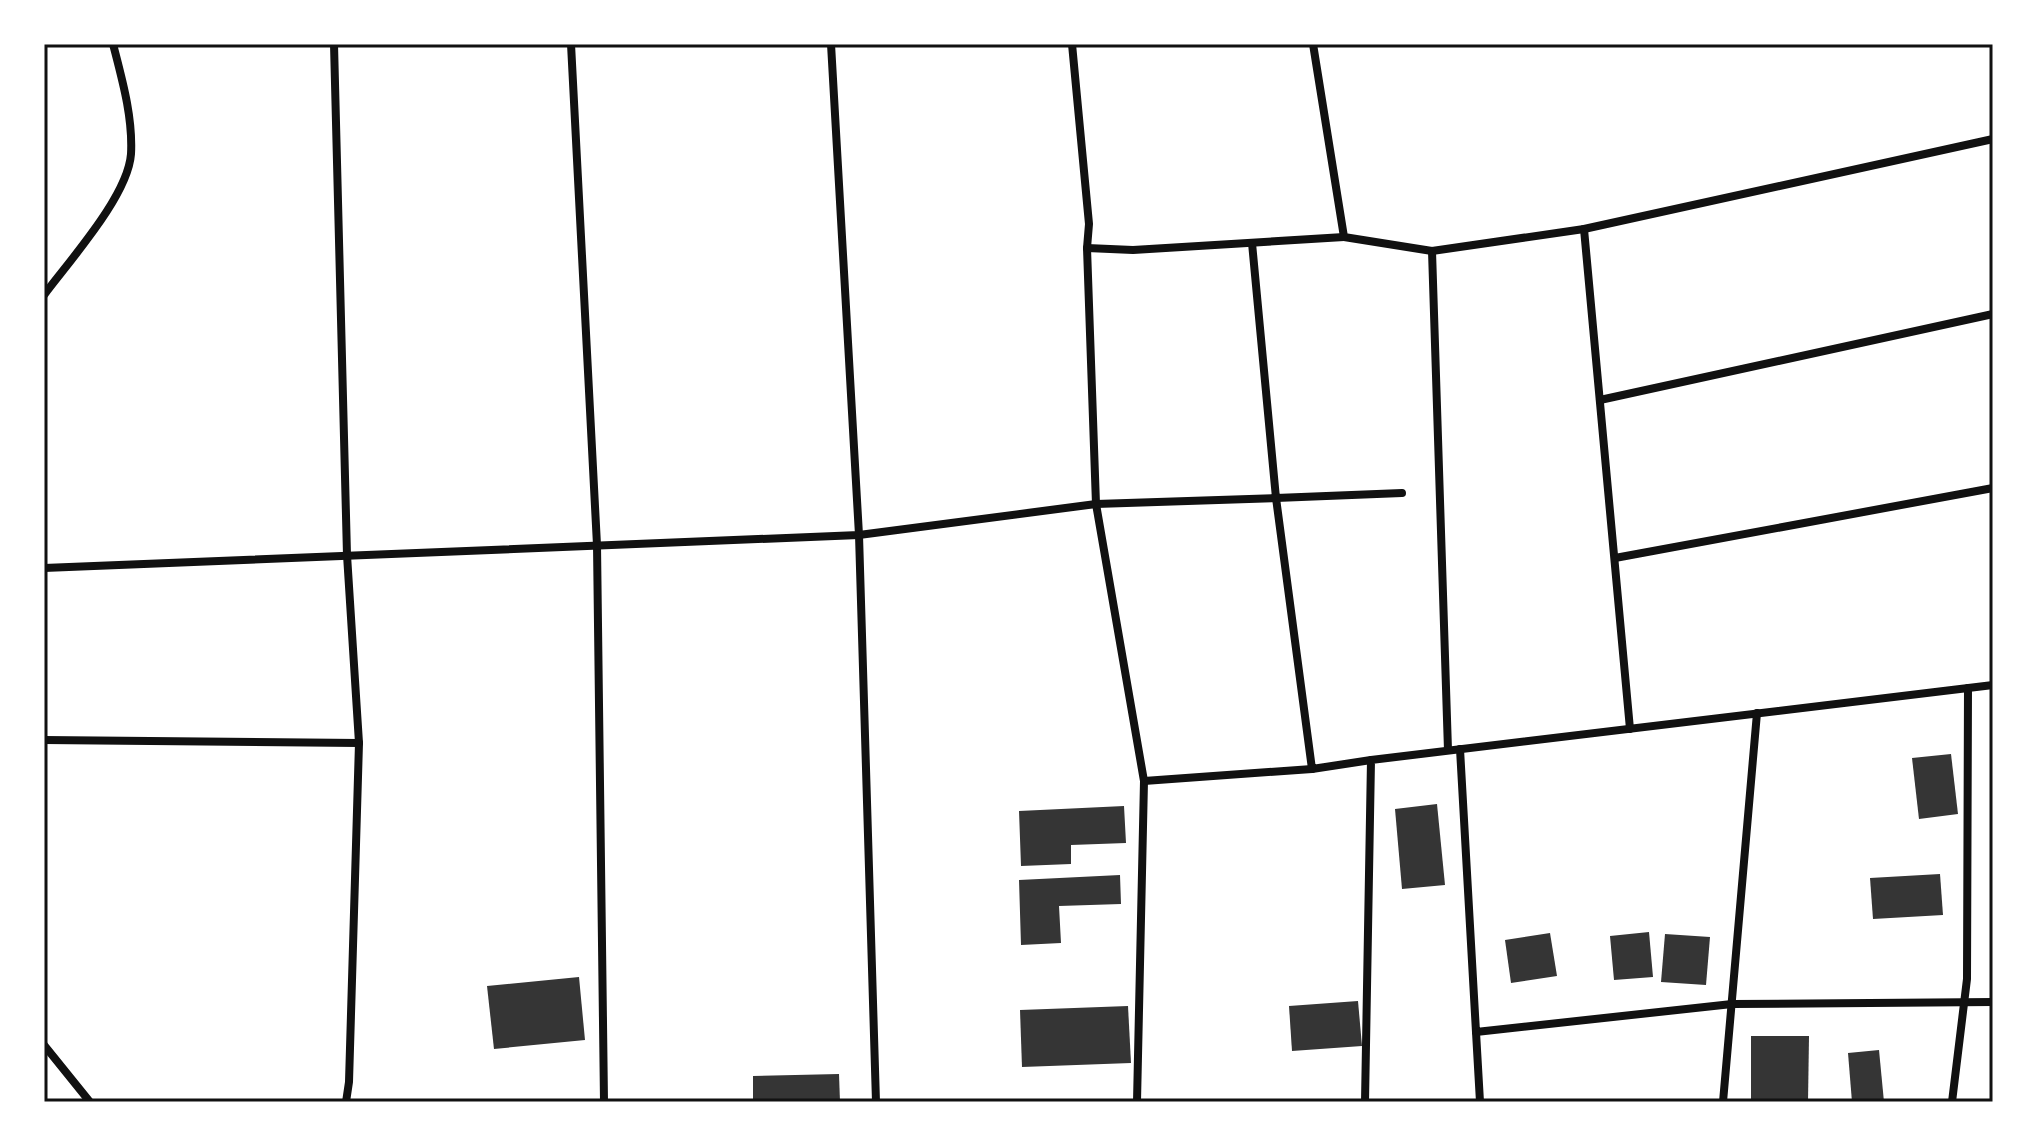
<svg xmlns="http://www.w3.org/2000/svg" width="2037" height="1146" viewBox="0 0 2037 1146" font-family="Inter,sans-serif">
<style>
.building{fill:#353535}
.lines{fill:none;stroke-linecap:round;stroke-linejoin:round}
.minor{stroke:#111;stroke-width:8}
.neatline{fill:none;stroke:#111;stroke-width:3}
</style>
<rect width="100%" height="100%" fill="#fff"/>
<g class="building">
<path d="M1951 754 1958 814 1919 819 1912 758Z"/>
<path d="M1437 804 1445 885 1402 889 1395 809Z"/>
<path d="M1124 806 1126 843 1071 845V864L1021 866 1019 811Z"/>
<path d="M1940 874 1943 915 1873 919 1870 878Z"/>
<path d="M1120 875 1121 904 1059 906 1061 943 1021 945 1019 880Z"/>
<path d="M1649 932 1653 977 1614 980 1610 936Z"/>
<path d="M1550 933 1557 976 1511 983 1505 940Z"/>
<path d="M1665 934 1710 937 1706 985 1661 982Z"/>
<path d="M579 977 585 1040 494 1049 487 986Z"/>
<path d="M1358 1001 1362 1046 1292 1051 1289 1006Z"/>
<path d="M1128 1006 1131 1063 1022 1067 1020 1010Z"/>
<path d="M1751 1036H1809L1808 1102H1751Z"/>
<path d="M1879 1050 1884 1102H1852L1848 1053Z"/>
<path d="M839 1074 840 1102H753V1076Z"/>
</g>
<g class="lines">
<g class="minor">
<path d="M334 44 347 555 359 743 349 1082 346 1102"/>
<path d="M571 44 597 545 604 1102"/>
<path d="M831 44 859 535 876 1102"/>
<path d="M1072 44 1089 224 1087 248 1096 504 1144 781 1137 1102"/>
<path d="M1313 44 1344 237 1432 251 1584 229 1993 139"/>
<path d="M1584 229 1630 729"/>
<path d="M1252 243 1276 498 1402 493"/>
<path d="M1087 248 1133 250 1344 237"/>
<path d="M1432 251 1448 750"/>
<path d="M44 295C70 260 128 196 131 154 133 117 122 79 113 44"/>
<path d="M1600 400 1993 314"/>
<path d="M1615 558 1993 488"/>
<path d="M44 568 859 535 1096 504 1276 498 1312 769 1371 760"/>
<path d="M44 740 359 743"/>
<path d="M1460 749 1476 1032 1732 1004 1993 1002"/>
<path d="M1144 781 1312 769"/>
<path d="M1476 1032 1480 1102"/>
<path d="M44 1045 90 1102"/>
<path d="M1365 1102 1371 760 1993 685"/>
<path d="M1723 1102 1757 713"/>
<path d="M1952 1102 1967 979 1968 688"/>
</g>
</g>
<rect width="2037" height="1146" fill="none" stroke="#ffffff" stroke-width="92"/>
<rect x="46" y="46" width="1945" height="1054" class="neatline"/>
</svg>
